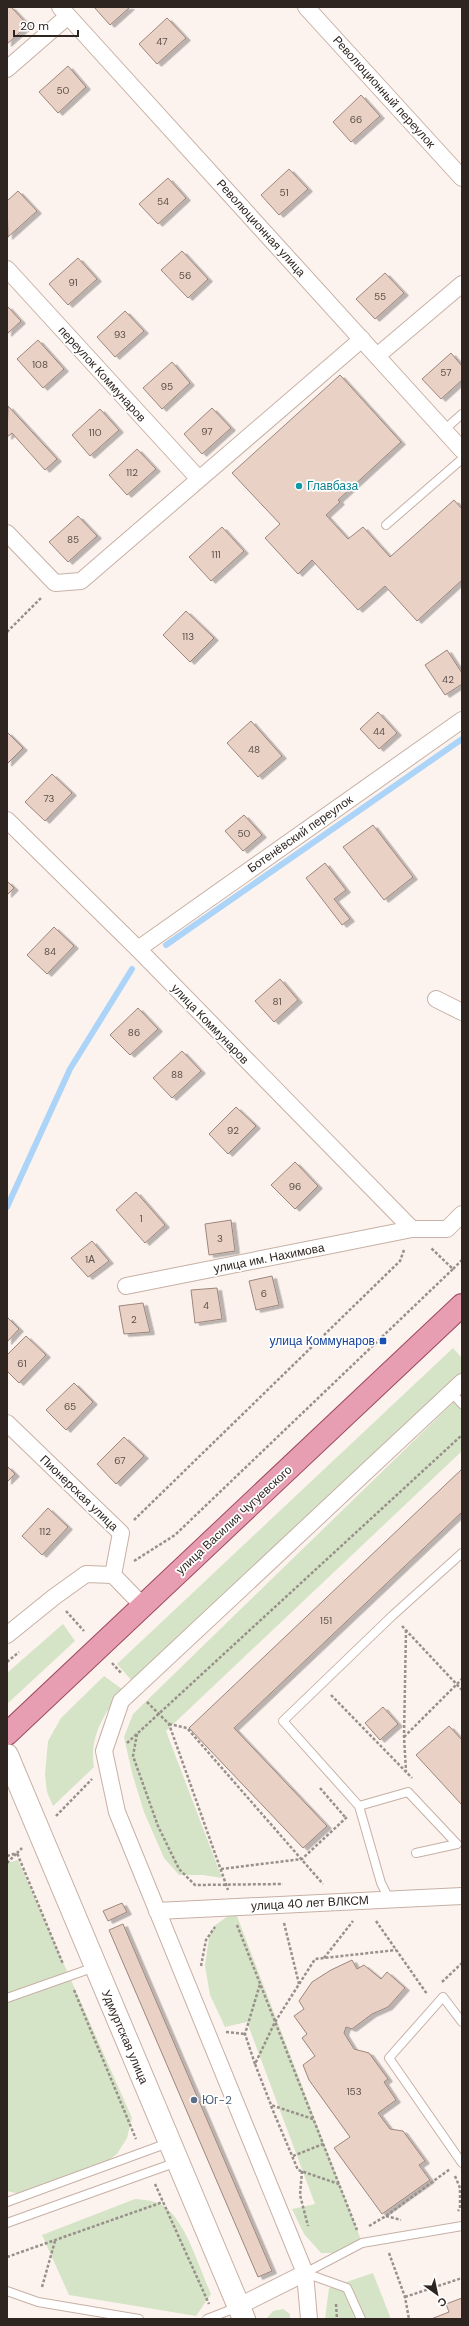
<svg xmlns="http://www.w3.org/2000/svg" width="469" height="2326" viewBox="0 0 469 2326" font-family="'DM Sans',sans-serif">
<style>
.green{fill:#d5e4c6}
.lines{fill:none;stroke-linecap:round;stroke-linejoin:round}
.stream{stroke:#abd4f8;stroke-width:6}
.building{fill:#e9d1c6;stroke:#9c867c;filter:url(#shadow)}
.lane-casing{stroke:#c7b0a5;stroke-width:10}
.street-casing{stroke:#c7b0a5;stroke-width:18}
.secondary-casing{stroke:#c7b0a5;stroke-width:24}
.primary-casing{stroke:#9d4a5e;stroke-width:24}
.path{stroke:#99908b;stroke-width:2.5;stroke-dasharray:3 2;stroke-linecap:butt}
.lane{stroke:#fff;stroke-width:8}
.street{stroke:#fff;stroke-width:16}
.secondary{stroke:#fff;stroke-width:22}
.primary{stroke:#e89eb2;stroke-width:22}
.culture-dot{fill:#0f9aa8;stroke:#fff;stroke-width:1.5}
.transit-dot{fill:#1a4fb4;stroke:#fff;stroke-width:1.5}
.service-dot{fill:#5c6f8a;stroke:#fff;stroke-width:1.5}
.labels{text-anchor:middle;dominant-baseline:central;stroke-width:3.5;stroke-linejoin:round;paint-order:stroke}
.number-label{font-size:10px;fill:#5d504a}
.street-label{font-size:12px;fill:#2e2521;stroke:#fff}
.culture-label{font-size:12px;fill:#0d838f;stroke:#fff;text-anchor:start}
.transit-label{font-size:12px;fill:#164399;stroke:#fff;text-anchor:end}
.service-label{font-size:12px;fill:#4e5e75;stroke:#fff;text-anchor:start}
</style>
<defs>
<filter id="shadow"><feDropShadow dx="4.5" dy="2.5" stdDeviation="0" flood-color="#0004"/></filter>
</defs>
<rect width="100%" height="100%" fill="#fdf3ee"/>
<g class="green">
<path d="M453 1348 462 1358V1373L133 1682 117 1664Z"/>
<path d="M462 1394V1451L166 1731 222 1878 203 1875H179L164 1858 144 1812 132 1773 124 1737 133 1714Z"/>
<path d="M63 1624 75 1641 7 1704V1673Z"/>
<path d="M104 1676 122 1689C105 1714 89 1735 94 1767L53 1806 47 1792 45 1774 48 1741 61 1718Z"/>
<path d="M18 1860 132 2118 127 2138 117 2154 105 2163 24 2195 7 2191V1863Z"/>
<path d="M235 1911 363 2245 339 2253H321L304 2234 292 2209 315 2204 247 2022 225 2027 210 1995 205 1966 209 1937 214 1926Z"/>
<path d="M135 2199C145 2200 156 2200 165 2207 186 2222 200 2270 211 2294L196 2316 69 2295 42 2235Z"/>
<path d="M373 2273 391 2319H325L329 2288Z"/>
<path d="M283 2309 290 2314V2319H266L273 2311Z"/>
</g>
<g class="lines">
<g class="stream">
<path d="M166 945 462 739"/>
<path d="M7 1207 70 1069 132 969"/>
</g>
</g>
<g class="building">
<path d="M7 7H11L28 25 7 44Z"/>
<path d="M94 7H130L110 25Z"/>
<path d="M167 18 186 38 157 64 139 44Z"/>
<path d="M68 66 86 87 58 113 39 92Z"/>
<path d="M361 95 380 116 351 142 333 122Z"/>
<path d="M289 169 308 189 279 215 261 195Z"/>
<path d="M168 178 186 198 158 224 139 204Z"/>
<path d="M18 191 37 211 8 237 7 201Z"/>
<path d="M182 251 208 279 188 298 161 270Z"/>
<path d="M78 258 97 279 68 305 49 284Z"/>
<path d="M385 273 404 293 375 319 356 299Z"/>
<path d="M7 306 21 321 7 334Z"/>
<path d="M125 311 144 331 115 357 97 337Z"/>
<path d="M38 340 64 369 43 388 17 359Z"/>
<path d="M451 353 462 366V380L441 399 422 379Z"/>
<path d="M172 362 190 383 162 409 143 388Z"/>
<path d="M340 375 401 442 338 500 340 502 326 515 348 539 363 527 390 557 454 500 462 509V580L417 621 385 586 358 610 312 560 298 574 265 538 280 524 232 473Z"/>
<path d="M8 406 57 459 45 470 12 433 7 437Z"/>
<path d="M212 408 231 428 202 454 184 434Z"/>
<path d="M100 409 119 430 90 456 72 435Z"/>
<path d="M137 449 156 469 127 495 109 475Z"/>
<path d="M78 516 97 536 68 562 49 542Z"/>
<path d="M222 527 244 551 211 581 189 557Z"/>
<path d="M186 611 214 638 190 662 163 635Z"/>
<path d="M447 650 462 673V684L445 695 425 665Z"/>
<path d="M378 712 397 733 379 749 360 729Z"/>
<path d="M251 721 282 756 258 777 227 743Z"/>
<path d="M7 732 23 748 7 764Z"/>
<path d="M52 774 72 793 45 821 25 802Z"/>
<path d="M244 815 262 835 243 851 225 831Z"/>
<path d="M373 825 413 877 384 900 343 847Z"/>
<path d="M325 863 346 890 334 899 350 919 342 925 306 878Z"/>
<path d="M7 881 14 888 7 895Z"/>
<path d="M54 927 74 946 47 974 27 955Z"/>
<path d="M280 979 298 1000 274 1022 255 1001Z"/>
<path d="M138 1008 158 1029 130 1055 110 1035Z"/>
<path d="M182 1051 201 1071 172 1098 153 1078Z"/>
<path d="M236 1107 256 1126 228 1154 209 1134Z"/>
<path d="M295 1162 318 1186 295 1209 271 1185Z"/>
<path d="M136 1192 165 1225 145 1243 116 1210Z"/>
<path d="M231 1220 235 1251 209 1255 205 1224Z"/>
<path d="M92 1241 109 1261 88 1277 71 1258Z"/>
<path d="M272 1276 279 1305 256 1310 249 1281Z"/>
<path d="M217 1288 222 1319 195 1323 191 1290Z"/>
<path d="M143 1303 150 1332 124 1334 119 1306Z"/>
<path d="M7 1317 19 1329 7 1342Z"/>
<path d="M26 1336 46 1355 19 1383 7 1371V1355Z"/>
<path d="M74 1383 93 1402 66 1430 46 1410Z"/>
<path d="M124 1437 144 1456 116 1484 97 1464Z"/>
<path d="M7 1466 15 1474 7 1482Z"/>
<path d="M462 1469V1512L234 1728 327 1826 303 1848 189 1728Z"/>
<path d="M48 1508 68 1527 42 1555 22 1536Z"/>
<path d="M383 1707 398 1724 380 1740 365 1723Z"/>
<path d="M449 1726 462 1740V1805L416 1755Z"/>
<path d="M122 1903 127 1912 108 1921 103 1911Z"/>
<path d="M123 1924 272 2271 258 2277 109 1930Z"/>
<path d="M352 1960 357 1969 364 1965 381 1979 387 1972 405 1988 388 2007 372 2014 352 2029 346 2027 344 2033 354 2049 369 2053 388 2079 384 2082 396 2100 378 2113 390 2129 403 2131 425 2161 419 2165 430 2180 382 2214 334 2148 350 2137 309 2080 303 2065 315 2056 302 2038 307 2034 294 2016 304 2009 299 2001 312 1982 331 1970Z"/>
<path d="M462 2298V2319H431L449 2312 446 2304Z"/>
</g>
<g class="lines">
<g class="lane-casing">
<g id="lane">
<path d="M444 430 462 414"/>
<path d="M386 525 462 459"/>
<path d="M451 1392 462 1404"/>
<path d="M359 1806 408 1792 457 1844 416 1853"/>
<path d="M389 1899 381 1883 359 1806 283 1721 392 1616 462 1553"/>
<path d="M7 1998 95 1967"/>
<path d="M462 2022 443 1997 389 2058 462 2163"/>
<path d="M7 2202 168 2143"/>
<path d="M7 2223 177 2162"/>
<path d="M305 2273 362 2243 462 2226"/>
<path d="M305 2273 347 2288 361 2319"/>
<path d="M7 2291 38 2302 139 2319"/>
<path d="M207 2319 238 2307"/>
</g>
</g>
<g class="street-casing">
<g id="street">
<path d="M60 7 462 450"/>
<path d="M306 7 462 178"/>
<path d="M7 69 68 16"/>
<path d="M7 269 198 478"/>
<path d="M377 356 462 284"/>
<path d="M7 533 55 583 81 581 362 339"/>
<path d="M7 820 138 949 412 1229"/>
<path d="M138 949 462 720"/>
<path d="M436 999 462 1012"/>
<path d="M126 1286 412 1229H447L462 1214"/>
<path d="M7 1423 121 1533 113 1575"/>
<path d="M7 1635 54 1597 86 1574 113 1575 143 1606"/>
<path d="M157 1911 462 1896"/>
<path d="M239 2306 305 2273"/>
<path d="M309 2319 305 2273 117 1812 104 1751 121 1701 462 1382"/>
</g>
</g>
<g class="secondary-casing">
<path id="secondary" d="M7 1755 244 2319"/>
</g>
<g class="primary-casing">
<path id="primary" d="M7 1734 462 1305"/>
</g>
<g class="path">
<path d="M7 632 42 597"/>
<path d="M453 1269 462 1260"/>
<path d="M134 1520 400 1261 404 1250"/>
<path d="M134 1561 175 1535 453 1269 431 1248"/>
<path d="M66 1611 84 1631"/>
<path d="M402 1626 462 1690"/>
<path d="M406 1630 404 1737 406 1771"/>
<path d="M7 1662 19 1652"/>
<path d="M112 1663 122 1674"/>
<path d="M331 1695 412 1778"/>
<path d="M147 1702 169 1724 228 1890"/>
<path d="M169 1724 187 1728 323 1884"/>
<path d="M137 1734 133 1756 158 1826 179 1869 195 1885 283 1884"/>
<path d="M404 1737 462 1679"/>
<path d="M127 1743 462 1435"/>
<path d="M320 1788 345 1817"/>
<path d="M56 1816 92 1779"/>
<path d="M7 1856 17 1853 22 1848"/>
<path d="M7 1863 17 1853 63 1964"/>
<path d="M221 1869 302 1859 347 1817"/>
<path d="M376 1921 427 1994"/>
<path d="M284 1923 299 1984"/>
<path d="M237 1925 357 2230"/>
<path d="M324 1958 353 1921"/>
<path d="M201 1966 206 1940 215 1927"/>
<path d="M442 1982 462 1963"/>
<path d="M74 1990 136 2139"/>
<path d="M226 2032 245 2034"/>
<path d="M255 2064 245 2034 260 1984"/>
<path d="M271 2106 298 2170 339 2184"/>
<path d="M313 2119 271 2105 255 2064 275 2022 315 1959 396 1950"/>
<path d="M293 2156 323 2144"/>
<path d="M302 2171 300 2195 308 2226"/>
<path d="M455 2176 460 2188V2208L458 2211"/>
<path d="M155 2184 209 2304"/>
<path d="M386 2216 401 2220"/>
<path d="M369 2226 386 2216 450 2169"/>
<path d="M389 2253 405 2297 409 2319"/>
<path d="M7 2257 163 2202"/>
<path d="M42 2287 55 2241"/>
<path d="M405 2297 462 2278"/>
<path d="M336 2304 337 2319"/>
</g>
<use href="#lane" class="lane"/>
<use href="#street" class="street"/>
<use href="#secondary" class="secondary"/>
<use href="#primary" class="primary"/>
</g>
<circle class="culture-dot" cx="299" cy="486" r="4"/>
<rect class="transit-dot" x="379" y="1337" width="8" height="8" rx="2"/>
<circle class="service-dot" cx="194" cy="2100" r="4"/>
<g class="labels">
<g class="number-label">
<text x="162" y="41">47</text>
<text x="63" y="90">50</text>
<text x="356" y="119">66</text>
<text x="284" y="192">51</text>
<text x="163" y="201">54</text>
<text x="185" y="275">56</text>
<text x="73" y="282">91</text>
<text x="380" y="296">55</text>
<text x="120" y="334">93</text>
<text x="40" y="364">108</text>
<text x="446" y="372">57</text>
<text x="167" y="386">95</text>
<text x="207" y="431">97</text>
<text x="95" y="432">110</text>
<text x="132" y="472">112</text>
<text x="73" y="539">85</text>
<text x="216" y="554">111</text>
<text x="188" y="636">113</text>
<text x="448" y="679">42</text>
<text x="379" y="731">44</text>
<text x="254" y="749">48</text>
<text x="49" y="798">73</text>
<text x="244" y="833">50</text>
<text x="50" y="951">84</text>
<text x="277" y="1001">81</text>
<text x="134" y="1032">86</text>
<text x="177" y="1074">88</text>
<text x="233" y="1130">92</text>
<text x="295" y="1186">96</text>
<text x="141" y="1218">1</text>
<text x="220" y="1238">3</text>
<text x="90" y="1259">1А</text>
<text x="264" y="1293">6</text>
<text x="206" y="1305">4</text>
<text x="134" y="1319">2</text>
<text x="22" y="1363">61</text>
<text x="70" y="1406">65</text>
<text x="120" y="1460">67</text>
<text x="45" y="1531">112</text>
<text x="326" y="1620">151</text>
<text x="354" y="2091">153</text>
</g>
<g class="street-label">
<text transform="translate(384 92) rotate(48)">Революционный переулок</text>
<text transform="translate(261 228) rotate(48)">Революционная улица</text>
<text transform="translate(102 374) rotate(48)">переулок Коммунаров</text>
<text transform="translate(300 834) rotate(-35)">Ботенёвский переулок</text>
<text transform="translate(210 1024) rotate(46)">улица Коммунаров</text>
<text transform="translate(269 1258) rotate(-11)">улица им. Нахимова</text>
<text transform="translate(79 1493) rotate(44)">Пионерская улица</text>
<text transform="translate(234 1520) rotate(-43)">улица Василия Чугуевского</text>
<text transform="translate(310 1903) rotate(-3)">улица 40 лет ВЛКСМ</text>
<text transform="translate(125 2037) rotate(67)">Удмуртская улица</text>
</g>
<g class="culture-label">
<text x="307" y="486">Главбаза</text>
</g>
<g class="transit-label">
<text x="375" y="1341">улица Коммунаров</text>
</g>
<g class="service-label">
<text x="202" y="2100">Юг-2</text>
</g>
</g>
<rect width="469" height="2326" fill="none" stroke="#2e2521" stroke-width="16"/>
<g transform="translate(437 2294) rotate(147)" stroke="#ffffff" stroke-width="3" paint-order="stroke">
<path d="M0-3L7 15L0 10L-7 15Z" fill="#2e2521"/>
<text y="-6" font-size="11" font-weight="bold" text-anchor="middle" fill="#2e2521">С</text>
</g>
<path d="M14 30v6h64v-6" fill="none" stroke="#2e2521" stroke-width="2"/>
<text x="20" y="30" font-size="12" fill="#2e2521" stroke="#ffffff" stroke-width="3" paint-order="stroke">20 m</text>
</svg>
